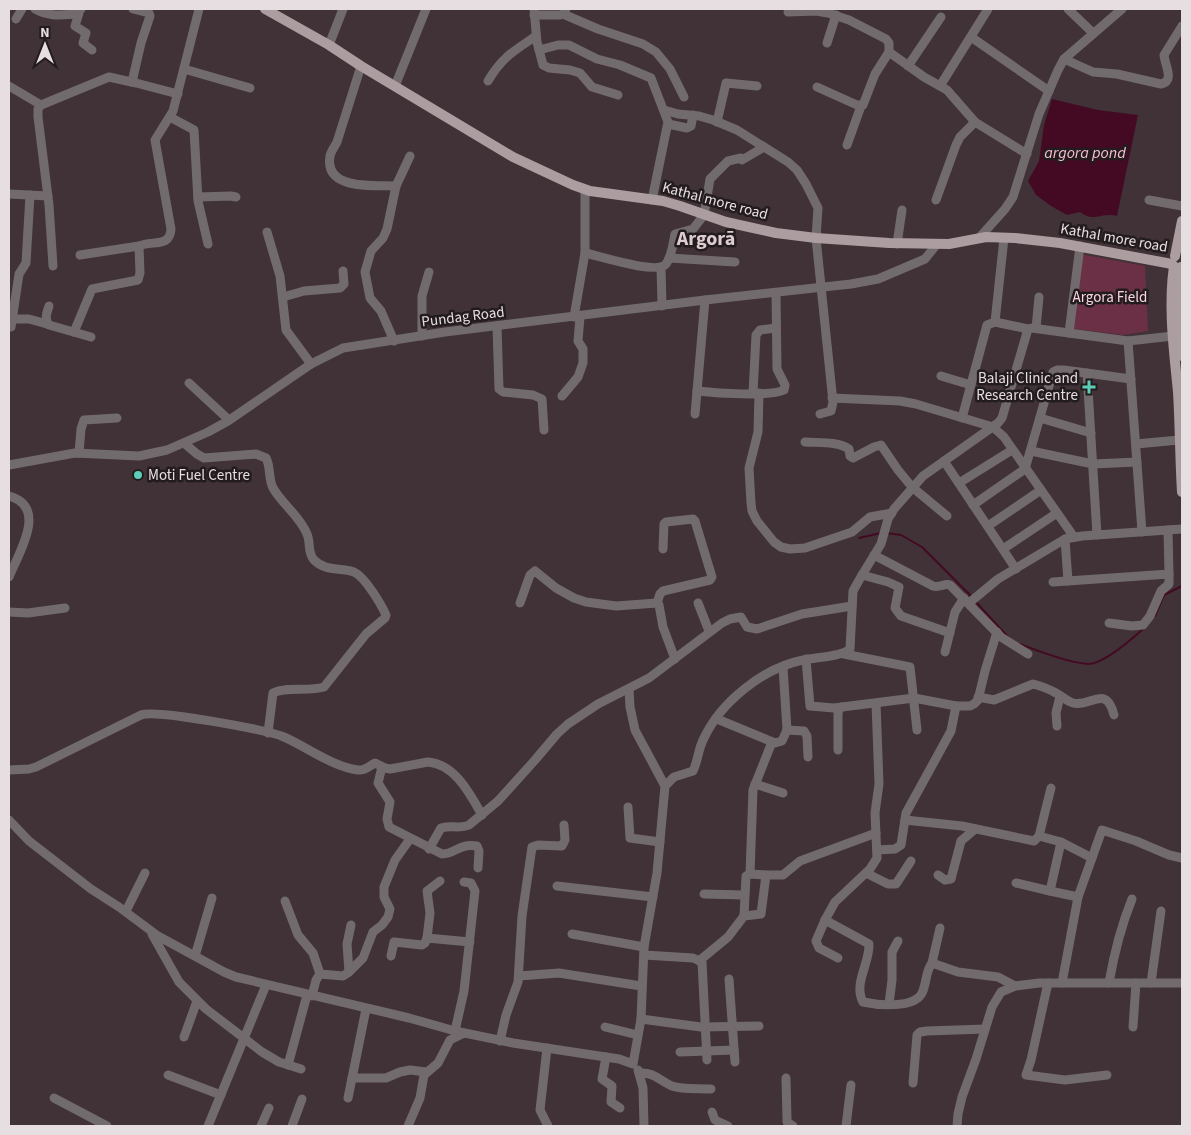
<svg xmlns="http://www.w3.org/2000/svg" width="1191" height="1135" viewBox="0 0 1191 1135" font-family="'Source Sans 3',sans-serif">
<style>
.green{fill:#6b3046}
.water{fill:#440a24}
.lines{fill:none;stroke-linecap:round;stroke-linejoin:round}
.stream{stroke:#440a24;stroke-width:2}
.minor{stroke:#726b6d;stroke-width:9}
.major{stroke:#ac9da1;stroke-width:10}
.poi-dot{fill:#5eceb8;stroke:#221c1e;stroke-width:2}
.labels{text-anchor:middle;dominant-baseline:central;stroke-width:5;stroke-linejoin:round;paint-order:stroke}
.street-label{font-size:15px;fill:#e7dee1;stroke:#221c1e}
.park-label{font-size:15px;fill:#fcd4e0;stroke:#221c1e}
.poi-label{font-size:15px;fill:#e7dee1;stroke:#221c1e;text-anchor:end}
.water-label{font-size:16px;font-style:italic;fill:#fabed1;stroke:#221c1e}
.district-label{font-size:20px;font-weight:bold;fill:#deccd1;stroke:#221c1e}
</style>
<rect width="100%" height="100%" fill="#403236"/>
<path class="green" d="M1080 254 1145 266 1148 331 1123 335 1068 328Z"/>
<path class="water" d="M1052 99 1098 110 1138 115 1117 216C1101 212 1094 223 1080 212L1067 215 1051 206 1036 195 1028 181 1039 161 1044 125Z"/>
<g class="lines">
<g class="stream">
<path d="M886 533 901 535 922 547 972 597"/>
<path d="M859 538 881 533"/>
<path d="M975 601 1009 638"/>
<path d="M1155 616 1164 595 1182 586"/>
<path d="M1020 644C1038 651 1068 663 1088 664 1103 664 1132 639 1143 629"/>
</g>
<g class="minor">
<path d="M35 9C48 17 62 15 76 14L81 9"/>
<path d="M534 9 537 42 543 65 549 68 570 70 580 73 592 87 618 95"/>
<path d="M1068 9 1093 33"/>
<path d="M788 12 816 11 828 13 849 20 886 39 889 43V52L924 77 947 90 975 122 1027 154"/>
<path d="M79 13 75 26 86 33 83 43 92 50"/>
<path d="M563 14 598 29 643 44 656 52 670 69 684 97"/>
<path d="M534 15H560L563 14 566 9"/>
<path d="M16 19 22 9"/>
<path d="M971 37 1049 91"/>
<path d="M827 43 836 15"/>
<path d="M329 45 343 9"/>
<path d="M539 50 558 45H569L597 59 620 65 651 78 668 122 652 200"/>
<path d="M1064 59 1093 72 1117 74 1161 84C1175 81 1165 66 1164 55L1182 26"/>
<path d="M361 66 337 142C335 146 331 151 330 156 324 191 375 185 396 186"/>
<path d="M908 66 941 17"/>
<path d="M184 69 250 88"/>
<path d="M488 81C502 57 514 51 536 36"/>
<path d="M132 82 141 43 150 16 149 13 133 9"/>
<path d="M9 86 41 105"/>
<path d="M395 86 426 9"/>
<path d="M940 86 988 9"/>
<path d="M817 87 857 105H863L875 74 889 52"/>
<path d="M664 110 678 114 699 116 713 120 737 130 788 162 797 170 806 184 818 208 816 238 833 402 831 411 820 414"/>
<path d="M170 117 194 130 198 201 208 244"/>
<path d="M717 122 726 83 757 86"/>
<path d="M668 124 687 128 691 126 693 115"/>
<path d="M847 145 861 106"/>
<path d="M742 160 764 147"/>
<path d="M9 194 48 196"/>
<path d="M198 197 231 196 236 197"/>
<path d="M936 200 956 145 960 137 975 122"/>
<path d="M1149 200 1182 206"/>
<path d="M267 232 280 276 286 330 311 364"/>
<path d="M979 238 1005 209 1013 197 1039 114 1058 70 1064 59 1122 9"/>
<path d="M897 244 902 210"/>
<path d="M585 253C599 256 658 275 666 264 672 256 673 243 675 234L693 229 704 215 710 179 728 161 741 158"/>
<path d="M80 255 139 246"/>
<path d="M669 258 735 262"/>
<path d="M53 266 49 205 38 117V109L41 105 109 77 136 83 178 94"/>
<path d="M661 267 662 306"/>
<path d="M283 297 304 291 340 288 344 284 343 271"/>
<path d="M49 306C47 312 44 319 49 325L91 337"/>
<path d="M574 317 585 253V190"/>
<path d="M12 319H29L47 324"/>
<path d="M995 322 1004 238"/>
<path d="M497 326 499 389 503 392 533 395 542 399 544 430"/>
<path d="M11 327 19 274 26 263 30 195"/>
<path d="M1036 328 1039 297"/>
<path d="M74 332 92 289 138 280 140 273 139 246C152 240 170 248 171 229L155 140 173 111 199 9"/>
<path d="M1069 333 1080 246"/>
<path d="M422 336V296L429 272"/>
<path d="M394 341 381 311 370 298 365 272 371 251 383 238 387 229 396 186 410 156"/>
<path d="M1128 341 1142 532"/>
<path d="M1087 373 1097 535"/>
<path d="M941 376 971 385"/>
<path d="M189 383 229 420"/>
<path d="M697 391C716 393 769 397 784 390L785 385 777 369 776 293"/>
<path d="M753 393 756 335 760 330 776 328"/>
<path d="M759 393 758 432 749 468 751 503 752 511 757 521 774 542 781 547 790 549 805 548 852 532 870 517 892 513"/>
<path d="M562 396 578 377 583 363V349L578 341 580 317"/>
<path d="M832 398 900 401 916 404 993 427 1004 437 1074 537"/>
<path d="M695 414 705 300"/>
<path d="M962 418 987 325 995 322 1028 329"/>
<path d="M1040 418 1091 433"/>
<path d="M805 442C819 443 837 441 849 449L850 456 853 458 874 447 881 445 898 470 912 487 947 516"/>
<path d="M184 443 197 454 204 458 256 454 266 458C271 467 268 478 273 488 282 504 300 516 307 534 311 543 307 552 314 560 326 572 340 567 354 572 365 577 381 604 386 615L385 618 366 634 324 687C308 692 287 686 273 693L268 733"/>
<path d="M1136 444 1179 440"/>
<path d="M1031 451 1093 464 1137 462"/>
<path d="M79 453 81 429 84 420 117 418"/>
<path d="M944 461 1016 569"/>
<path d="M9 465 75 453 139 456 167 450 208 432 228 421 311 364 343 348 445 332 705 300 851 284 878 279 925 259 937 244"/>
<path d="M959 483 1012 450"/>
<path d="M9 496C49 507 18 554 9 577"/>
<path d="M973 505 1025 469 1053 372 1057 370H1064L1131 379"/>
<path d="M988 526 1041 490"/>
<path d="M1065 539 1068 581"/>
<path d="M1003 549 1057 513"/>
<path d="M874 555 933 586C940 588 944 583 950 585L1001 637 1028 654"/>
<path d="M862 575 888 582 899 587 895 608 901 616 950 633"/>
<path d="M1053 582 1169 574 1168 530"/>
<path d="M520 603 530 575 535 571 556 588 574 598 586 602 616 606 657 603 659 605 663 627 675 659"/>
<path d="M657 603 660 594 663 591 710 580 712 577 695 521 693 519 666 522 664 524 663 549"/>
<path d="M698 603 709 631"/>
<path d="M969 603 998 579 1065 539 1082 536 1182 529"/>
<path d="M9 612 28 613 65 608"/>
<path d="M1109 623 1132 626 1143 625 1150 616 1161 591 1169 584V574"/>
<path d="M945 652 955 612 964 598"/>
<path d="M844 654 910 667 917 730"/>
<path d="M806 659 810 706 834 708 842 707"/>
<path d="M783 667 787 730"/>
<path d="M629 689 630 707 635 730 665 786"/>
<path d="M978 697 994 700 1033 684C1041 686 1049 689 1056 693 1062 696 1066 701 1073 703 1090 708 1106 683 1114 715"/>
<path d="M717 719 775 743 782 741 787 730 804 731 807 736 808 757"/>
<path d="M1057 726 1056 713 1060 696"/>
<path d="M838 750V714L839 708 842 707 914 698 956 706H970L974 704 978 700 985 671 997 632"/>
<path d="M382 767 378 783 390 802 387 819 389 827 442 854C456 854 458 843 477 846L479 851 478 868"/>
<path d="M9 770 29 769 36 767 141 715C155 709 267 730 284 737 307 747 333 767 358 770 365 771 369 766 375 763L385 768 390 769 428 762C455 764 470 794 482 815"/>
<path d="M755 784 783 793"/>
<path d="M628 807 630 838 660 842"/>
<path d="M9 820 29 841 91 889 119 907 158 936 224 972 236 977 409 1018 455 1031 513 1043 619 1059 633 1064 641 1019 644 947 657 873 665 786 674 777 693 771C698 761 698 749 704 738 721 702 763 668 803 660 815 657 841 657 850 649L853 591 862 575 881 544 888 519 894 509 923 476 998 423 1002 418 1028 329 1032 328 1128 341 1173 336"/>
<path d="M905 820 962 826 1034 841 1039 836 1051 788"/>
<path d="M1039 836 1061 842 1050 891 1078 897 1062 983"/>
<path d="M1061 842 1092 858"/>
<path d="M429 849 441 828C451 825 460 829 469 825L498 801 535 760 557 734 568 724 598 704 649 678 722 623 730 619 741 617 747 627 757 629 802 614 852 606"/>
<path d="M877 850 895 849 901 845 906 813 951 731 956 706"/>
<path d="M866 873 888 884H896L911 861"/>
<path d="M750 874 753 790 772 742"/>
<path d="M938 875 945 880 951 879 961 841 975 829"/>
<path d="M1016 883 1050 891"/>
<path d="M557 886 653 897"/>
<path d="M704 894 744 895"/>
<path d="M1078 897 1102 830 1136 841 1169 855 1182 858"/>
<path d="M285 901 298 935 313 953 320 974"/>
<path d="M126 911 145 873"/>
<path d="M744 916 746 876 750 874 766 875"/>
<path d="M825 920 869 944C870 963 853 984 863 1002 877 1005 914 1009 922 993 927 983 925 972 932 963"/>
<path d="M940 928 932 963 958 972 998 977 1015 986"/>
<path d="M152 934 179 982 206 1009 262 1052 279 1062 301 1069"/>
<path d="M572 934 644 947"/>
<path d="M427 938 430 913 427 891 440 881"/>
<path d="M644 955 693 958 702 962 707 1060"/>
<path d="M195 956 212 898"/>
<path d="M391 956 394 942 422 945 425 943 427 938 470 942"/>
<path d="M838 958 819 948 816 941 825 920 835 902 870 869 877 858 875 813 879 784 876 703"/>
<path d="M699 961 728 937 744 916 761 914 766 875H783L800 861 876 833"/>
<path d="M349 972 363 958 373 932 382 925 388 917 390 909 384 897V887L395 860 410 839"/>
<path d="M519 976 559 973 641 986"/>
<path d="M729 979 735 1062"/>
<path d="M1048 983 1031 1060 1026 1075 1065 1080 1107 1075"/>
<path d="M1109 983C1114 954 1121 926 1132 899"/>
<path d="M1151 983 1161 911"/>
<path d="M312 996 316 980 320 974 343 976 349 972 347 944 351 925"/>
<path d="M889 1004 892 980V952L898 941"/>
<path d="M641 1019 701 1027 759 1026"/>
<path d="M605 1027 638 1035"/>
<path d="M1133 1027 1136 983"/>
<path d="M455 1031 464 991 475 891 471 883 464 882"/>
<path d="M184 1037 197 1001"/>
<path d="M500 1041 506 1015 518 982 522 916 532 847 538 845 562 846 565 840 564 825"/>
<path d="M547 1048 540 1110 548 1126"/>
<path d="M680 1052 734 1050"/>
<path d="M606 1057 602 1079 612 1086 611 1102 620 1108"/>
<path d="M288 1065 307 995"/>
<path d="M638 1070 643 1088 644 1126"/>
<path d="M640 1073C654 1072 660 1081 672 1086 683 1090 699 1088 711 1089"/>
<path d="M168 1075 221 1095"/>
<path d="M352 1078H386L400 1072 410 1070 426 1072"/>
<path d="M786 1078 787 1119V1122L793 1126"/>
<path d="M913 1083 917 1035 920 1032 927 1031 985 1029"/>
<path d="M54 1098 107 1126"/>
<path d="M348 1098 366 1009"/>
<path d="M712 1112 715 1120 728 1126"/>
<path d="M208 1126 266 985"/>
<path d="M261 1126 269 1108"/>
<path d="M292 1126 302 1099"/>
<path d="M408 1126 420 1098 424 1075 438 1063 450 1040 464 1033"/>
<path d="M846 1126 851 1085"/>
<path d="M957 1126 958 1114 962 1097 976 1059 992 1007 1001 992 1015 986 1039 983H1182"/>
</g>
<g class="major">
<path d="M265 9 329 45 361 66 513 157 573 185 590 191 663 201 680 206 726 222 776 233 816 238 889 243 949 244 986 237 1015 238 1060 243 1172 264"/>
<path d="M1175 256 1182 221"/>
<path d="M1174 266C1168 308 1174 350 1178 392 1180 425 1180 459 1182 492"/>
<path d="M1181 267 1179 301 1182 356"/>
</g>
</g>
<g class="poi-dot">
<path d="M1086.5 379.5h5v5h5v5h-5v5h-5v-5h-5v-5h5z"/>
<circle cx="138" cy="475" r="5"/>
</g>
<g class="labels">
<g class="street-label">
<text transform="translate(715 201) rotate(15)">Kathal more road</text>
<text transform="translate(1114 238) rotate(10)">Kathal more road</text>
<text transform="translate(463 317) rotate(-7)">Pundag Road</text>
</g>
<g class="park-label">
<text x="1110" y="297">Argora Field</text>
</g>
<g class="poi-label">
<text x="1078" y="378">Balaji Clinic and<tspan x="1078" dy="17">Research Centre</tspan></text>
<text x="148" y="475" text-anchor="start">Moti Fuel Centre</text>
</g>
<g class="water-label">
<text x="1085" y="153">argora pond</text>
</g>
<g class="district-label">
<text x="706" y="239">Argorā</text>
</g>
</g>
<rect width="1191" height="1135" fill="none" stroke="#e7dee1" stroke-width="20"/>
<g transform="translate(45 45)" stroke="#221c1e" stroke-width="4" paint-order="stroke">
<path d="M0-4L9 19L0 12L-9 19Z" fill="#e7dee1"/>
<text y="-8" font-size="14" font-weight="bold" text-anchor="middle" fill="#e7dee1">N</text>
</g>
</svg>
